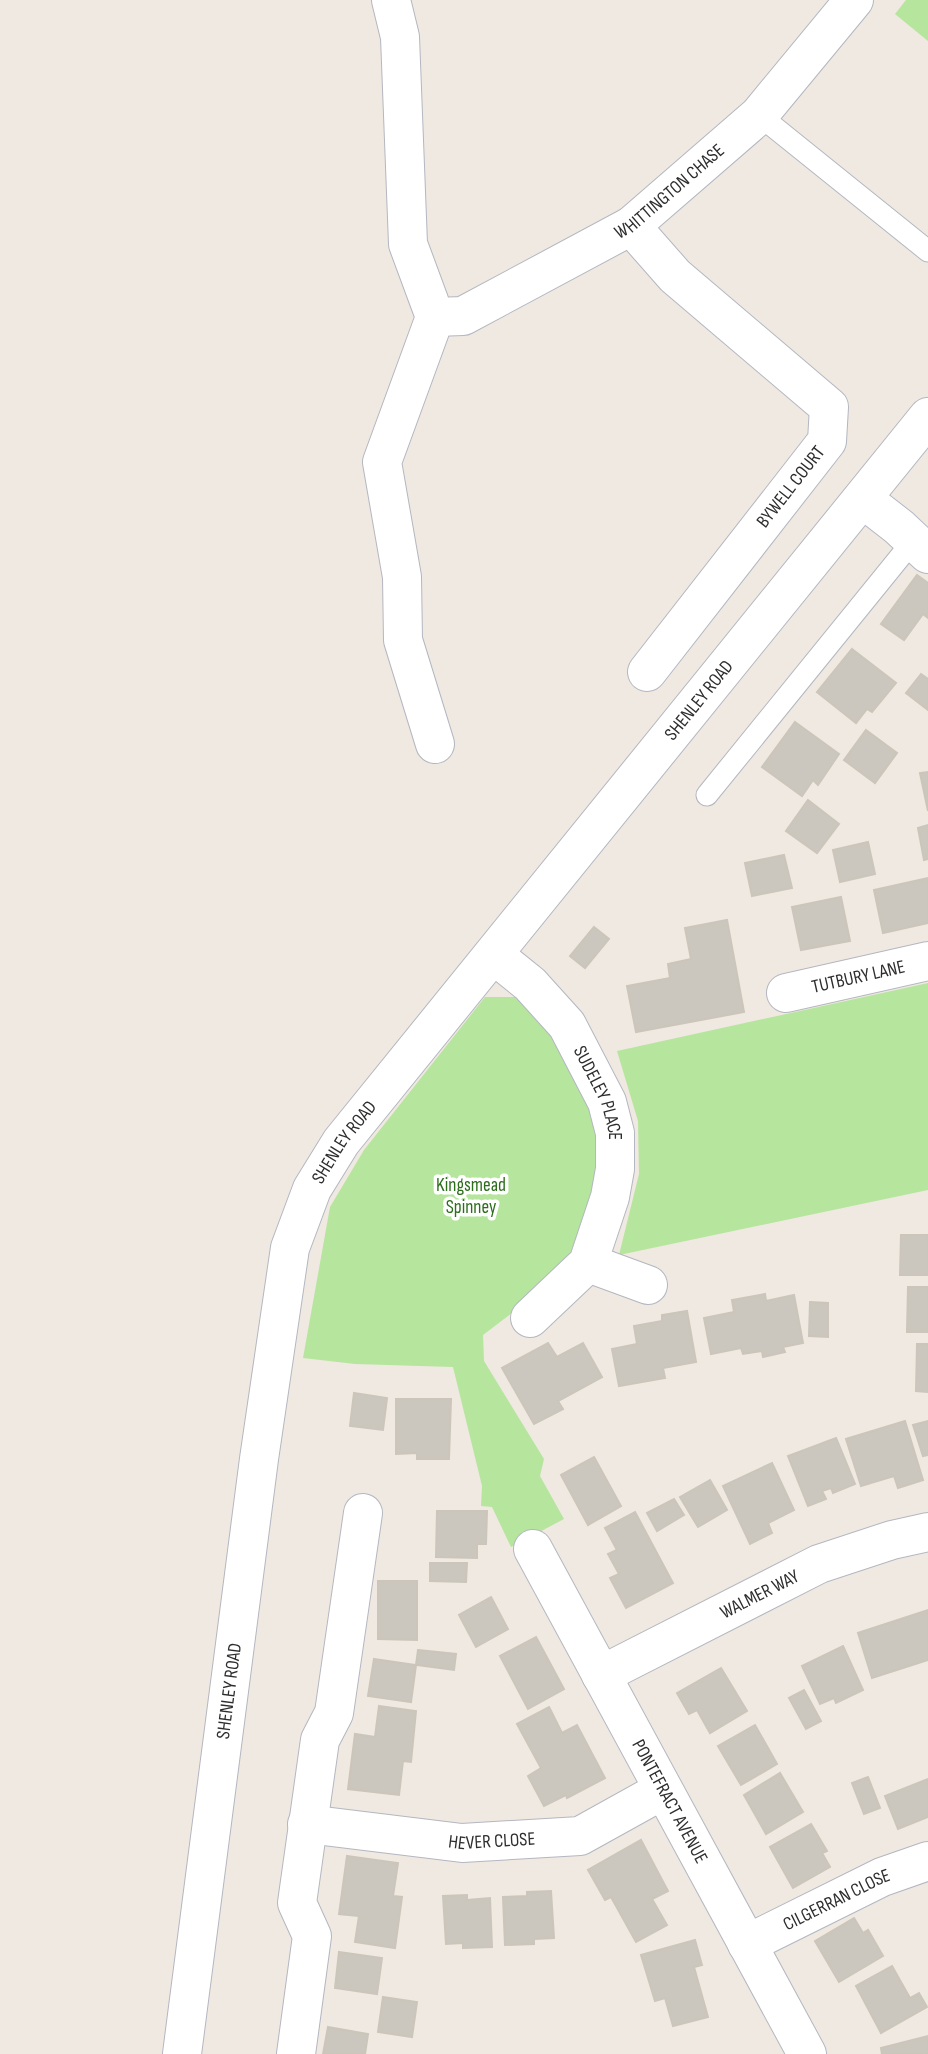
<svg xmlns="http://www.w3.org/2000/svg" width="928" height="2054" viewBox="0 0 928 2054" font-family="'Sofia Sans Condensed',sans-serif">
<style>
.green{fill:#b6e59e}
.building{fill:#cbc7bf;stroke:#cbc5ba;stroke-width:2}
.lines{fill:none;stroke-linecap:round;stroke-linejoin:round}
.lane-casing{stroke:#b4b7c1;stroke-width:23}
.street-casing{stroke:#b4b7c1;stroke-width:40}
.lane{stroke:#fff;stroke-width:21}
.street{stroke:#fff;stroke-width:38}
.labels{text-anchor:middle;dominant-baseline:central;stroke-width:7;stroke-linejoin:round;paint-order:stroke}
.street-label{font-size:19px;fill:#2e2e2e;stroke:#fff}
.park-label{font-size:19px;fill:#2c6e1b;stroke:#fff}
</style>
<rect width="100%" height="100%" fill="#efe9e1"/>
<g class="green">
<path d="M906 0H928V41L895 14Z"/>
<path d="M928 983V1190L619 1255 639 1174 638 1121 617 1051Z"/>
<path d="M485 997H519L557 1036 585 1085 598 1139 594 1196 572 1252 525 1303 483 1335 484 1361 544 1459 540 1476 564 1519 511 1547 492 1507 481 1506 482 1486 453 1367 355 1364 303 1358 330 1207 364 1150Z"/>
</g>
<g class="building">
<path d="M917 575 928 583V618L923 614 904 640 881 624Z"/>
<path d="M852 649 896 683 872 712 867 709 856 723 817 692Z"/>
<path d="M921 674 928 679V710L906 693Z"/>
<path d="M795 722 839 754 818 785 813 780 802 796 762 767Z"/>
<path d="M866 730 897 753 875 783 844 760Z"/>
<path d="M928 772V811L920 773Z"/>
<path d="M808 800 839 824 817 853 786 831Z"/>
<path d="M928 825V859L924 860 918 828Z"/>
<path d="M868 842 875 874 840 882 833 850Z"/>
<path d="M784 855 792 888 752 896 745 863Z"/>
<path d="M928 878V923L883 933 874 890Z"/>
<path d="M841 897 850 941 801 950 792 907Z"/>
<path d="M727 920 744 1012 636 1032 627 986 670 978 668 964 691 959 685 928Z"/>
<path d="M594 927 609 939 585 968 570 956Z"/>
<path d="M901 1235H928V1275H900Z"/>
<path d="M908 1287H928V1332H907Z"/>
<path d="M765 1294 766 1301 794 1295 803 1343 783 1347 785 1352 763 1357 762 1351 743 1354 741 1348 711 1354 704 1318 734 1312 732 1300Z"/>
<path d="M810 1302 828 1303V1337L809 1336Z"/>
<path d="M687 1311 696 1362 663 1368 665 1378 619 1386 612 1349 637 1344 634 1326 662 1321V1315Z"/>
<path d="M548 1343 557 1357 583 1343 602 1377 558 1401 563 1409 534 1424 502 1368Z"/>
<path d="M917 1344H928V1392L916 1391Z"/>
<path d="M354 1393 387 1398 383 1430 350 1426Z"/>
<path d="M396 1399H451L449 1459H417V1453L396 1454Z"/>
<path d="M905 1421 923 1480 898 1488 894 1476 861 1486 846 1439Z"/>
<path d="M928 1421V1455L923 1456 913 1425Z"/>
<path d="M836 1438 855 1484 833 1493 831 1488 822 1491 826 1499 808 1506 788 1456Z"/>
<path d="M594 1457 621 1506 588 1525 561 1475Z"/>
<path d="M772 1463 794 1510 768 1523 772 1533 750 1544 723 1486Z"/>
<path d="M710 1480 727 1510 698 1527 680 1497Z"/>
<path d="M674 1499 684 1515 657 1531 647 1513Z"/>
<path d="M437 1511H487L486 1544H477V1558L436 1557Z"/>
<path d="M635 1512 673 1583 626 1608 610 1578 619 1574 608 1554 617 1550 605 1528Z"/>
<path d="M430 1563H467L466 1582 430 1581Z"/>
<path d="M378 1581H417V1640L378 1639Z"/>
<path d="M491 1597 508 1629 476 1647 459 1615Z"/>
<path d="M928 1610V1660L872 1678 858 1633Z"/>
<path d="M536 1637 564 1689 528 1709 500 1656Z"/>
<path d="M843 1646 863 1690 836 1703 834 1698 820 1704 802 1666Z"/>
<path d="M418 1650 456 1654 454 1670 416 1665Z"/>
<path d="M374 1659 416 1665 411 1702 368 1696Z"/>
<path d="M721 1668 747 1711 710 1733 697 1710 689 1714 677 1693Z"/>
<path d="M804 1690 821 1721 806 1729 789 1698Z"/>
<path d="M379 1706 416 1711 411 1762 403 1761 399 1795 348 1789 355 1734 375 1737Z"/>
<path d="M549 1707 562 1733 577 1725 605 1778 567 1798 566 1795 544 1806 528 1776 541 1768 517 1724Z"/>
<path d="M755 1725 777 1764 741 1785 718 1746Z"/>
<path d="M780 1773 803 1812 766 1834 744 1795Z"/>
<path d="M868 1777 880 1808 864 1814 852 1783Z"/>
<path d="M928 1779V1817L898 1829 885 1796Z"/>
<path d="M811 1824 827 1851 822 1853 830 1867 793 1888 770 1847Z"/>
<path d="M641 1840 668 1891 652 1899 667 1925 636 1942 611 1897 605 1900 588 1870Z"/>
<path d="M347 1856 398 1863 393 1896 402 1897 395 1948 355 1942 359 1916 339 1914Z"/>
<path d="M551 1891 554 1938 534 1939V1944L505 1945 503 1897 527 1896V1892Z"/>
<path d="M467 1895V1900L490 1898 492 1947 463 1948V1943L446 1944 443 1896Z"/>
<path d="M854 1918 863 1933 868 1930 883 1956 839 1982 815 1941Z"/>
<path d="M695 1940 702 1965 694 1967 708 2017 673 2026 665 1998 655 2001 641 1955Z"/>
<path d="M339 1952 382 1958 377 1994 335 1988Z"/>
<path d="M892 1966 910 1998 919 1993 927 2007 881 2033 856 1986Z"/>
<path d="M383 1997 417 2002 412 2037 378 2032Z"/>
<path d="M328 2027 368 2034 365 2054H323Z"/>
<path d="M928 2036V2054H882L881 2048Z"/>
</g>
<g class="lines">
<g class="lane-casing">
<g id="lane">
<path d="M759 115 928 251"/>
<path d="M707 795 913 541"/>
</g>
</g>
<g class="street-casing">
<g id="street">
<path d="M391 0 400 37 408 244 435 317 382 462 402 577 403 640 435 744"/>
<path d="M631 226 675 276 829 407 827 441 647 672"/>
<path id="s1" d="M435 317 463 316 631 226 759 115 854 0"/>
<path d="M863 499 899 527 928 554"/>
<path id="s2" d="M494 955 530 984 567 1025 607 1102 615 1133V1169L610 1197 588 1263 530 1318"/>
<path id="s3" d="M786 993 928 961"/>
<path d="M588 1263 648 1285"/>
<path id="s4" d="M533 1549 807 2054"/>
<path id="s5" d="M601 1675 819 1564 892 1540 928 1532"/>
<path id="s6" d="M307 1824 462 1843 580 1836 663 1790"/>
<path id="s7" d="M747 1944 882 1877 928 1861"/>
<path id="s8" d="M182 2054 259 1459 290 1248 312 1189 341 1142 928 417"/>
<path d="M296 2054 312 1936 297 1903 320 1740 334 1713 363 1513"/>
</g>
</g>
<use href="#lane" class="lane"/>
<use href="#street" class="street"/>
</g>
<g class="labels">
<g class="street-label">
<text stroke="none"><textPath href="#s1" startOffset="270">WHITTINGTON CHASE</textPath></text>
<text transform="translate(791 487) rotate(-52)">BYWELL COURT</text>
<text stroke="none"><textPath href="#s8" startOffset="1500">SHENLEY ROAD</textPath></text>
<text stroke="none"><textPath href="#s3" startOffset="74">TUTBURY LANE</textPath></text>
<text stroke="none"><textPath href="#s2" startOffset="177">SUDELEY PLACE</textPath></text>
<text stroke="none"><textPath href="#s8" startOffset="933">SHENLEY ROAD</textPath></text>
<text stroke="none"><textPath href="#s5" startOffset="178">WALMER WAY</textPath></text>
<text stroke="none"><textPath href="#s8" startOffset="366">SHENLEY ROAD</textPath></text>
<text stroke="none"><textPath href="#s4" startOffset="287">PONTEFRACT AVENUE</textPath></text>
<text stroke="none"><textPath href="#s6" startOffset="186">HEVER CLOSE</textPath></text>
<text stroke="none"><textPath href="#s7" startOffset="100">CILGERRAN CLOSE</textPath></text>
</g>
<g class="park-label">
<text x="471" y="1185">Kingsmead<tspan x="471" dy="22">Spinney</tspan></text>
</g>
</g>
</svg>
